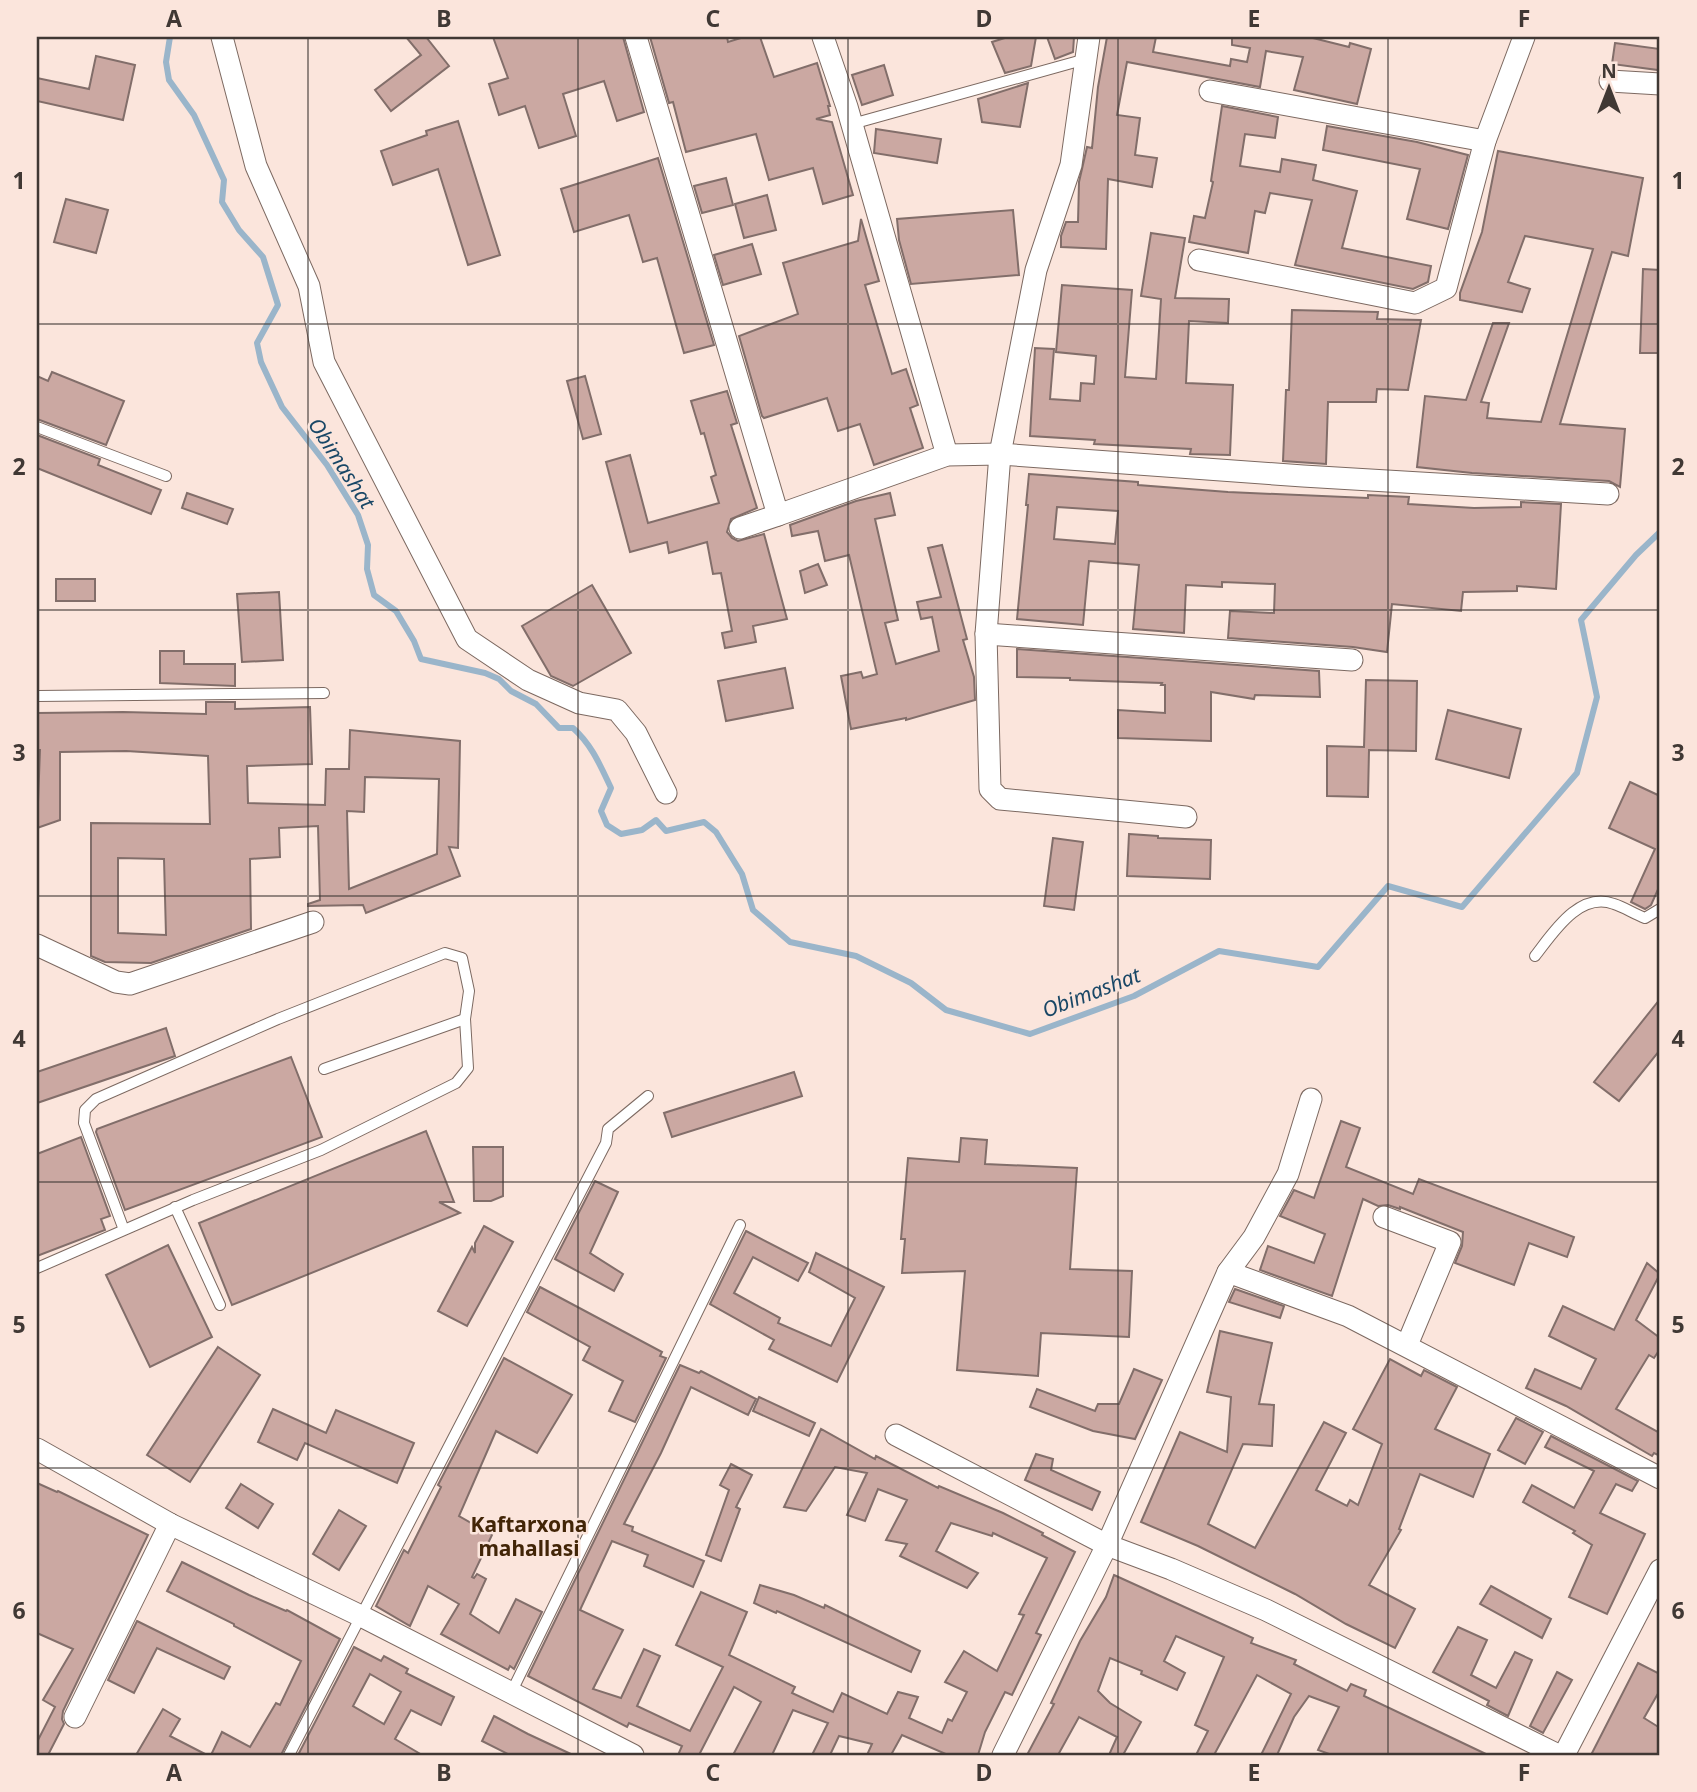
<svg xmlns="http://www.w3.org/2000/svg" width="1697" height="1792" viewBox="0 0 1697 1792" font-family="'Noto Sans',sans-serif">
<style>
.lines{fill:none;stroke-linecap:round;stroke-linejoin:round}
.stream{stroke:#9ab5ca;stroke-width:6}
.building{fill:#cba8a2;stroke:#826e6a;stroke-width:2;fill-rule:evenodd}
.service-casing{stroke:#7c6961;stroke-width:12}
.minor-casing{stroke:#7c6961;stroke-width:23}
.service{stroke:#fff;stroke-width:10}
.minor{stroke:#fff;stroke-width:21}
.grid{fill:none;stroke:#403834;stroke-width:2;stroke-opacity:0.55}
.labels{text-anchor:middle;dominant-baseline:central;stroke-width:5;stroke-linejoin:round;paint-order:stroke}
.water-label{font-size:21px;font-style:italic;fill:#194766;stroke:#fbe5dc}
.neighbourhood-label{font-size:21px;font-weight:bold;fill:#422507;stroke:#fbe5dc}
.neatline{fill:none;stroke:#403834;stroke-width:2.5}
.grid-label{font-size:23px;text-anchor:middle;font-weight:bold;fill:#403834}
</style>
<rect width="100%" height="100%" fill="#fbe5dc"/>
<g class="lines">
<path class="stream" d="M170 37 166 62 169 80 194 115 224 180 222 202 239 230 263 257 278 305 257 343 261 362 282 407 327 465 358 515 368 545 367 569 374 595 396 611 414 641 421 659 485 673 499 679 511 691 536 704 559 728H573C592 745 600 765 611 788L601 811 607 825 621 834 642 830 656 820 666 831 704 822 716 832 742 874 753 910 790 942 856 956 911 983 946 1010 1030 1034 1134 996 1219 951 1318 967 1388 886 1462 907 1577 773 1597 697 1581 620 1636 555 1660 532"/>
</g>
<g class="building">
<path d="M406 37H426L449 66 391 111 375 90 421 55Z"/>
<path d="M493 37H623L644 112 617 121 604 81 563 94 576 136 539 148 525 106 499 115 489 84 508 78Z"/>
<path d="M650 37H727L728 42 744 37H760L774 77 817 63 830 106H828L830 115 816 119 832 122 853 195 823 204 813 168 769 180 756 134 686 152 673 102 669 103Z"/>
<path d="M1008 37H1036L1031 66 1005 73 992 42Z"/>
<path d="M1047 37H1074L1073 52 1055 59Z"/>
<path d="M1107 37H1156L1153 52 1230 66 1231 59 1247 62 1250 48 1232 45V37H1309L1349 47 1350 43 1371 49 1357 104 1294 90 1303 57 1266 51 1260 87 1127 62 1117 115 1140 118 1135 155 1157 158 1152 187 1108 179 1106 249 1061 247V236L1066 222H1078L1079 182 1087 147 1092 148 1098 87Z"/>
<path d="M1615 43 1660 49 1658 70 1612 64Z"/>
<path d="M96 56 135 65 123 120 37 101V78L89 89Z"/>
<path d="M884 65 893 95 862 105 852 75Z"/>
<path d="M1028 83 1020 127 982 122 978 99Z"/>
<path d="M1222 106 1278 117 1275 138 1245 134 1240 166 1280 172 1282 159 1316 165 1313 180 1357 191 1342 248 1431 266 1428 282 1413 289 1295 265 1312 200 1270 193 1265 213 1255 211 1248 253 1189 242 1194 216 1205 218 1213 182 1211 181Z"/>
<path d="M458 121 500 255 468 265 438 169 393 185 381 151 427 135 426 131Z"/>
<path d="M1327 126 1417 142 1468 155 1448 229 1407 219 1420 169 1323 150Z"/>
<path d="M876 129 941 139 937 163 874 153Z"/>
<path d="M1498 151 1643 178 1628 256 1612 252 1560 424 1625 429 1620 487 1609 481 1472 473 1417 467 1425 396 1466 400 1493 323H1509L1481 402 1489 403 1487 418 1541 422 1593 249 1525 236 1508 282 1530 289 1522 312 1460 300V293L1482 232Z"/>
<path d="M658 158 714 345 684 353 657 258 643 262 629 215 574 232 561 189Z"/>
<path d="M726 178 733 205 702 213 694 186Z"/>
<path d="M767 195 776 230 744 238 735 204Z"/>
<path d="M66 199 108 210 96 253 54 242Z"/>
<path d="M1013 210 1019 275 911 284 899 240 897 219Z"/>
<path d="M861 219 879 281 865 285 892 374 906 369 918 405 910 408 923 448 874 465 860 424 838 431 827 398 764 418 762 416 739 336 798 314 783 263 858 241Z"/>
<path d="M1151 233 1185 238 1175 298 1229 299 1228 323 1189 321 1186 383 1233 385 1230 455 1190 454 1191 449 1094 444 1095 440 1030 436 1035 348 1054 349 1050 399 1080 401 1081 383 1094 384 1096 356 1056 352 1062 285 1132 290 1125 377 1156 379 1161 299 1141 296Z"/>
<path d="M752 244 761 274 723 285 714 255Z"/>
<path d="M1643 269 1660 270V353H1640Z"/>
<path d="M1292 310 1378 312 1377 319 1421 320 1408 390 1377 389 1376 402H1328L1326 464 1283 461 1286 390H1289Z"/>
<path d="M52 372 124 401 106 445 37 419V376L48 381Z"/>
<path d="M585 376 601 434 583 439 567 381Z"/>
<path d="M727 391 737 423 731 425 757 508 731 519 727 532 732 538 738 541 764 534 787 619 753 626 756 642 725 648 722 633 732 631 721 573 713 574 707 542 669 553 667 542 630 552 606 462 630 455 648 523 719 503 711 477 716 475 704 433 701 434 691 401Z"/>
<path d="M37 435 100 459 98 465 161 490 151 514 37 468Z"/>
<path d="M1029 474 1138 482V485L1228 492 1368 498V495L1409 497 1408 504 1474 508 1521 507V502L1561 504 1556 589 1517 586V591L1463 592 1461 611 1392 604 1387 652 1353 647 1228 638 1230 611 1274 613 1275 584 1222 582V587L1186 585 1184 633 1133 629 1139 565 1089 561 1083 625 1017 619 1028 505H1026ZM1057 507 1118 511 1115 544 1054 539Z"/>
<path d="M187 493 233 509 227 524 182 508Z"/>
<path d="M890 493 895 515 875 519 898 620 885 623 896 664 939 651 932 617 921 619 917 602 941 597 928 548 942 545 967 639 963 640 974 677 975 700 906 720V718L851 729 841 676 861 672 863 678 877 674 849 555 825 561 818 531 792 536 790 525 856 501Z"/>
<path d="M818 564 827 585 805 593 800 571Z"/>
<rect x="56" y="579" width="39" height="22"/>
<path d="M592 585 631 653 573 686 551 676 522 626Z"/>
<path d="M279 592 283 660 242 662 237 594Z"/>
<path d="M1017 649 1319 671 1320 697 1255 695 1254 699 1211 692V741L1118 738V710L1165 713V685H1161L1162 683 1070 680V678L1017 677Z"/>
<path d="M160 651H184V664H235V686L160 683Z"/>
<path d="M785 668 793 708 726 721 718 681Z"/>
<path d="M1366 680 1417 681 1416 751 1369 750 1368 797 1327 796V746L1364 747Z"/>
<path d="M206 702H235V709L310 707 312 764 247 766 248 803 325 805 326 769H349L350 730 460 741 458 848 449 847 460 876 366 913 363 905 308 906V904L320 900 318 826 279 828 280 857 250 859 251 929 151 963 105 962 91 956V823L210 824 208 756 126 751 60 752V820L37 828 40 750H37V713L123 712 206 714ZM365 777 439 779 437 854 349 889 347 811 364 812ZM118 858 164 859 166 935 118 933Z"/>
<path d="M1448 710 1521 729 1509 778 1436 759Z"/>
<path d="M1630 782 1660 796V885L1651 905 1645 909 1631 902 1655 849 1609 828Z"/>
<path d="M1129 834 1158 836V838L1211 840 1210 879 1127 876Z"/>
<path d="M1053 838 1083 842 1074 910 1044 906Z"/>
<path d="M1660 999V1050L1619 1101 1594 1082Z"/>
<path d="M166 1028 175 1056 37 1103V1072Z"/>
<path d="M291 1057 322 1137 125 1210 96 1132 97 1129Z"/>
<path d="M794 1072 802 1096 672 1137 664 1113Z"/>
<path d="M1341 1121 1360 1128 1346 1167 1413 1194 1419 1179 1574 1237 1567 1257 1529 1243 1514 1285 1455 1263 1462 1246 1463 1232 1400 1207V1209L1388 1205 1378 1206 1363 1199 1332 1296 1260 1270 1268 1246 1314 1263 1325 1234 1280 1216 1294 1190 1314 1198Z"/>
<path d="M426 1131 454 1202H439L460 1213 232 1305 199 1223Z"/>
<path d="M81 1137 110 1216 101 1219 105 1230 37 1256V1154Z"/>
<path d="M961 1138 987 1140 985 1164 1077 1168 1070 1269 1132 1271 1129 1337 1041 1333 1038 1376 957 1370 965 1271 902 1273 905 1239H901L908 1158 959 1162Z"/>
<path d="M473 1147H503V1196L491 1201H474Z"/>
<path d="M595 1181 618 1192 590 1253 623 1274 614 1291 555 1259Z"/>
<path d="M484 1226 513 1242 467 1326 438 1311 472 1247 475 1253V1243Z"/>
<path d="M746 1231 808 1263 798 1281 753 1257 734 1293 780 1318 778 1323 831 1346 855 1298 809 1272 816 1253 884 1287 837 1382 769 1349 774 1340 710 1304Z"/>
<path d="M168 1245 212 1337 150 1367 106 1275Z"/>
<path d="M1647 1263 1660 1274 1636 1320 1660 1338V1349L1654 1358 1649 1355 1616 1409 1660 1433V1456L1654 1453 1652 1456 1566 1406 1526 1388 1535 1369 1581 1389 1596 1359 1549 1336 1563 1306 1614 1330Z"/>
<path d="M540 1287 662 1352 660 1356 666 1358 635 1422 609 1411 623 1381 583 1360 590 1347 527 1312Z"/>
<path d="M1235 1289 1284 1306 1280 1318 1229 1302Z"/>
<path d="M1220 1331 1272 1343 1259 1404 1274 1405 1272 1446 1243 1444 1208 1524 1255 1548 1324 1422 1346 1433 1316 1490 1347 1506 1350 1500 1358 1505 1382 1444 1353 1429 1390 1359 1421 1376 1424 1370 1457 1387 1435 1429 1490 1454 1473 1497 1420 1474 1399 1529 1401 1530 1369 1585 1415 1609 1395 1648 1346 1624 1295 1594 1198 1546 1141 1522 1180 1432 1227 1452 1231 1397 1207 1392Z"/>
<path d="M218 1347 260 1375 190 1482 147 1455Z"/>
<path d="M504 1358 572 1395 537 1453 496 1431 459 1516 492 1535 472 1577 474 1578 477 1574 486 1579 470 1614 499 1633 516 1599 542 1612 514 1669 510 1666 508 1670 441 1634 459 1604 428 1586 410 1626 376 1606 404 1550 408 1553 441 1487 438 1485Z"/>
<path d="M680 1365 699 1373 701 1371 756 1399 748 1415 691 1387 661 1453 624 1524 633 1527 632 1531 704 1561 693 1587 644 1566 648 1555 612 1541 580 1610 623 1630 593 1689 621 1698 644 1649 660 1656 637 1706 690 1731 723 1667 676 1645 701 1592 747 1612 729 1655 795 1687 792 1693 833 1712 842 1693 887 1714 898 1692 918 1697 909 1718 942 1733 948 1719 952 1721 967 1692 945 1682 964 1651 997 1671 1024 1615 1019 1614 1047 1558 993 1533 992 1536 951 1523 936 1551 978 1573 967 1588 900 1556 907 1544 886 1540 907 1500 878 1489 865 1521 847 1515 867 1473 835 1467 806 1511 784 1507 821 1429 875 1459 876 1456 938 1488 939 1486 1003 1513 1043 1533 1042 1535 1075 1552 1036 1633 1041 1635 1012 1695 1005 1692 985 1732 978 1755H948L902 1735 891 1755H867L872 1744 839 1736 830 1755H812L828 1723 793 1710 772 1755H733L761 1702 734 1687 699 1755H678L682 1746 629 1723 627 1727 528 1676Z"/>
<path d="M1134 1369 1162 1380 1135 1439 1093 1431 1030 1407 1037 1389 1095 1411 1098 1404H1119Z"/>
<path d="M759 1397 815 1423 809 1436 753 1411Z"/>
<path d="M273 1409 326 1433 336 1410 414 1443 397 1483 305 1443 297 1460 258 1442Z"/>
<path d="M1516 1418 1543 1432 1525 1464 1498 1450Z"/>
<path d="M1551 1436 1638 1481 1632 1491 1616 1484 1600 1513 1645 1534 1607 1614 1569 1597 1592 1545 1573 1533 1575 1531 1523 1502 1532 1485 1574 1508 1594 1471 1545 1447Z"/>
<path d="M1036 1454 1053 1459 1051 1470 1100 1492 1092 1510 1025 1480Z"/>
<path d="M731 1464 752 1475 736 1507 740 1509 721 1561 706 1555 729 1490 720 1485Z"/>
<path d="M37 1483 57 1492 58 1491 148 1535 63 1711 62 1719 64 1724 48 1755H37V1742L55 1707 43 1700 73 1649 37 1633Z"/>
<path d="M241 1484 273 1504 258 1528 226 1508Z"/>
<path d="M339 1510 366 1526 339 1570 313 1554Z"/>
<path d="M182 1562 249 1595 286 1611 287 1610 340 1639 281 1755H211L222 1732 250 1747 276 1703 280 1705 301 1661 234 1626V1624L167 1591Z"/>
<path d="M1114 1575 1253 1638 1251 1643 1296 1660 1294 1664 1347 1691 1351 1684 1366 1690 1364 1696 1488 1755H1332L1318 1750 1339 1707 1309 1696 1294 1717 1277 1755H1261L1291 1694 1257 1675 1214 1755H1196L1208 1731 1195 1725 1224 1657 1176 1636 1164 1661 1185 1673 1177 1690 1141 1674 1142 1671 1110 1658 1098 1691 1110 1703 1141 1722 1123 1755H1109L1117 1737 1079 1717 1058 1755H1027L1054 1704 1051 1703 1080 1641 1106 1597Z"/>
<path d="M760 1585 794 1595 824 1608 825 1605 920 1651 911 1672 777 1611 776 1613 754 1603Z"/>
<path d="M1491 1586 1551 1619 1542 1638 1480 1604Z"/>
<path d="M137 1621 230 1667 224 1679 157 1648 134 1693 108 1680Z"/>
<path d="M1458 1627 1487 1640 1471 1675 1496 1688 1515 1652 1532 1660 1508 1716 1487 1705 1489 1701 1433 1672Z"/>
<path d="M354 1647 381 1661 384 1656 408 1669 406 1673 454 1697 441 1725 411 1710 395 1739 422 1755H298ZM370 1674 401 1692 384 1724 353 1706Z"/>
<path d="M1638 1663 1660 1674V1690L1644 1718 1660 1728V1755H1591Z"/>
<path d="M1557 1672 1572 1680 1543 1733 1530 1726Z"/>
<path d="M163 1709 180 1719 170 1736 207 1755H136Z"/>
<path d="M494 1716 528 1734 573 1755H510L482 1741Z"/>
</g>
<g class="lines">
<g class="service-casing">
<g id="service">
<path d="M852 124 1086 59"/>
<path d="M37 427 166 476"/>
<path d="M37 696 324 693"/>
<path d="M1535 956C1553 933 1579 891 1614 904 1624 907 1634 914 1645 918L1660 909"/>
<path d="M324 1069 465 1019"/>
<path d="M175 1207 220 1305"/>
<path d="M37 1268 193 1200 321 1150 456 1083 468 1068 465 1019 469 991 462 958 445 953 278 1019 96 1099 85 1110 84 1123 124 1230"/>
<path d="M511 1693 740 1225"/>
<path d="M289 1755 606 1143 608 1129 648 1096"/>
</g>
</g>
<g class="minor-casing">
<g id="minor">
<path d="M222 37 256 166 309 286 324 362 467 639 528 680 579 703 617 710 636 733 666 793"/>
<path d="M636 37 778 515 947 455 1000 454 1303 476 1608 494"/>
<path d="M823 37 847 107 947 455"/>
<path d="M1089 37 1071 165 1036 270 1000 454 986 634 990 789 1000 799 1186 817"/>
<path d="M1610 81 1660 84"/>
<path d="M1210 91 1485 141"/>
<path d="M1199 260 1415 303 1446 288 1485 141 1524 37"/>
<path d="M740 528 778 515"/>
<path d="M986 634 1352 660"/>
<path d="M37 945 116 982 130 984 313 922"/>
<path d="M1384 1217 1450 1242 1407 1345"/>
<path d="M1228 1272 1254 1237 1288 1174 1311 1099"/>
<path d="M896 1435 1107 1545 1171 1569 1266 1610 1558 1755"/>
<path d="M37 1449 170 1524 363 1617 633 1755"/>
<path d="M75 1717 170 1524"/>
<path d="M1003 1755 1107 1545 1228 1272 1348 1316 1660 1478"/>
<path d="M1564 1755 1660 1570"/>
</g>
</g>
<use href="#service" class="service"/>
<use href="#minor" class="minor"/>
</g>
<path class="grid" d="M308 37V1755M578 37V1755M848 37V1755M1118 37V1755M1388 37V1755M37 324H1660M37 610H1660M37 896H1660M37 1182H1660M37 1468H1660"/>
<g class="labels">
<g class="water-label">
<text transform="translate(342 463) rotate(57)">Obimashat</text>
<text transform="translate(1091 992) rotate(-21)">Obimashat</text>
</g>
<g class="neighbourhood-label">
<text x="529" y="1524">Kaftarxona<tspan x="529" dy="24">mahallasi</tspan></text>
</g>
</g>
<rect width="1697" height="1792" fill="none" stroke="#fbe5dc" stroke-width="77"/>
<g transform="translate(1609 88)" stroke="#fbe5dc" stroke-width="5" paint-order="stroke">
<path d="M0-5L12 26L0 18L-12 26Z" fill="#403834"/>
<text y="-10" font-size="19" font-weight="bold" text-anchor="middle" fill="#403834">N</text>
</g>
<rect x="38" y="38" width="1620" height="1716" class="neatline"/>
<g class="grid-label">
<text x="174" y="27">A</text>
<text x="444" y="27">B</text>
<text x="713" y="27">C</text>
<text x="984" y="27">D</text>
<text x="1254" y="27">E</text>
<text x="1524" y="27">F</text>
<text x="19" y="189">1</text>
<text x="1678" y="189">1</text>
<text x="19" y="475">2</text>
<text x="1678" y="475">2</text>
<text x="19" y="761">3</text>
<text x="1678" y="761">3</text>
<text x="19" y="1047">4</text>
<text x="1678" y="1047">4</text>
<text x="19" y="1333">5</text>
<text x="1678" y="1333">5</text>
<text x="19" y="1619">6</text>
<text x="1678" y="1619">6</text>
<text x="174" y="1781">A</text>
<text x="444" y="1781">B</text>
<text x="713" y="1781">C</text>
<text x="984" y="1781">D</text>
<text x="1254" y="1781">E</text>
<text x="1524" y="1781">F</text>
</g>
</svg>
